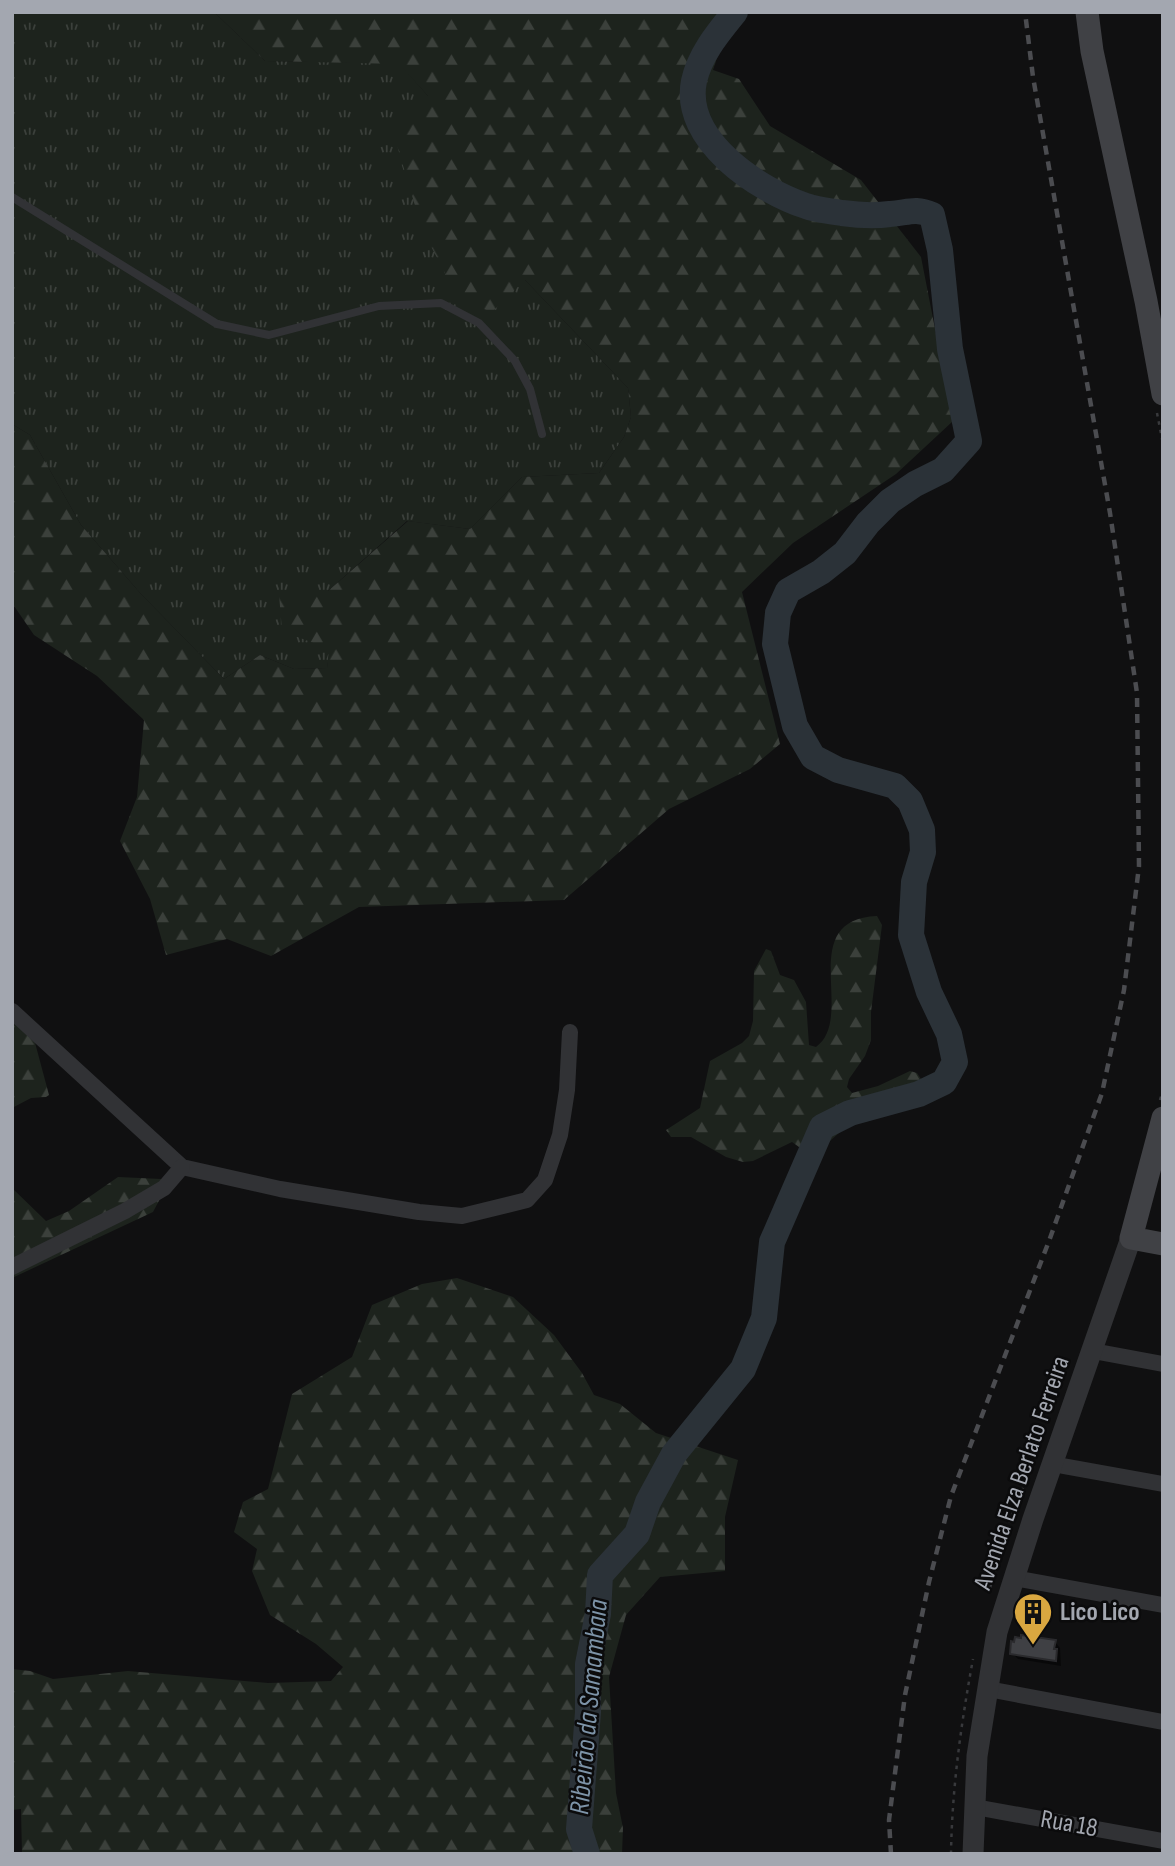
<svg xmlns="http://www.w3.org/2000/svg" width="1175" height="1866" viewBox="0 0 1175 1866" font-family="'Sofia Sans Condensed',sans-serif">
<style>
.grass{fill:url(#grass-tufts)}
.forest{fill:url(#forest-firs)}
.shadow{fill:#0007}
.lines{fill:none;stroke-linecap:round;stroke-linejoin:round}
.river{stroke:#2b3238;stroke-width:26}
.building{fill:#3f4044;stroke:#2a2a2d;stroke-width:2}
.path{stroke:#38393c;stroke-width:2.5;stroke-dasharray:3.5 5;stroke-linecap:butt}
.service{stroke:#313235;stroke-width:8}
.minor{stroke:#313235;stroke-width:16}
.tertiary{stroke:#313235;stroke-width:21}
.secondary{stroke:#404145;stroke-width:23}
.rail{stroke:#4b4c50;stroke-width:4.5;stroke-dasharray:9 7;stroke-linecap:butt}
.labels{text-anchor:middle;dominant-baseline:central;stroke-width:5;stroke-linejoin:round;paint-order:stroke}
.street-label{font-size:26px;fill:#a3a7b0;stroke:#0b0b0c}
.poi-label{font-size:26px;font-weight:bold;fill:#a3a7b0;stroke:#0b0b0c;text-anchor:start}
.water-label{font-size:28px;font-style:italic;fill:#7d93a7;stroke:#0b0b0c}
</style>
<defs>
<pattern id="grass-tufts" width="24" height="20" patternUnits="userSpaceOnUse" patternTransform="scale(1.75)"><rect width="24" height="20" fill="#1d231d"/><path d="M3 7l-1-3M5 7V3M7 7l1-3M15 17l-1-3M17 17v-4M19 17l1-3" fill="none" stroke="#3b403b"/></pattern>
<pattern id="forest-firs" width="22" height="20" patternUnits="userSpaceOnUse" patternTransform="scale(1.75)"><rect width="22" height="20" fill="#1d231d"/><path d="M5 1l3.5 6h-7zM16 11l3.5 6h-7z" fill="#3b403b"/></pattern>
</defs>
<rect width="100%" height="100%" fill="#101011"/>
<path class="grass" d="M12 12H214L265 61 399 63 428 96 525 280 628 388 631 417 624 437 599 473 522 477 470 529 407 521 328 591 330 649 327 668 294 669 260 655 224 679 141 594 81 525 30 435 12 424Z"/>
<g class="forest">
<path d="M214 12H732L713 70 739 79 770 126 861 180 921 257 953 421 896 474 793 543 742 592 780 744 750 769 669 809 564 900 359 907 271 956 227 939 166 955 150 899 120 841 137 797 144 720 97 676 34 635 12 603V424L30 435 81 525 141 594 224 679 260 655 294 669 327 668 329 649 282 631 279 594 328 591 408 521 470 529 522 477 599 473 624 437 631 417 628 388 525 280 492 312 459 300 422 229 393 132 428 96 399 64 265 61Z"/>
<path d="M877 916 882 925 871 1012V1040L865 1056 849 1079 847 1087 852 1093 878 1086 910 1071 917 1073 923 1082 912 1094 858 1116 822 1148 813 1153 806 1152 792 1142 753 1161 743 1162 726 1157 691 1137H671L666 1130 700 1108 710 1061 742 1043 749 1036 753 1021 754 971 766 949 771 951 780 975 794 980 806 1002 809 1045 816 1047C857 1017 794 920 877 916Z"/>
<path d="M12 1013 34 1039 49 1095 46 1097 31 1098 12 1108Z"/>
<path d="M118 1177 161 1179 162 1195 153 1212 12 1278V1188L46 1221 69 1211Z"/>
<path d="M457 1278 513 1297 554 1335 582 1373 594 1395 620 1404 656 1433 738 1460 725 1517V1571L660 1577 626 1615 609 1677 616 1793 623 1828 622 1854H22L21 1809 12 1810V1669L30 1671 53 1679 128 1671 268 1683 331 1681 343 1667 316 1644 270 1615 252 1571 257 1549 234 1532 243 1502 268 1489 292 1394 352 1357 372 1305 422 1284Z"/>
</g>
<path class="shadow" d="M1055 1642 1060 1648 1061 1666 1018 1659 1012 1653 1016 1644Z"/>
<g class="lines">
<path class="river" d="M587 1854 579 1829 588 1712V1664L598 1614 600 1575 637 1534 648 1502 674 1454 743 1369 764 1318 772 1242 822 1127 850 1113 919 1094 944 1082 955 1062 949 1034 929 992 911 935 914 882 923 852 922 830 910 801 895 786 838 770 813 757 795 726 775 644 778 613 788 591 821 572 845 553 868 523 890 501 915 484 943 470 969 441 950 349 940 250 932 215C914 207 908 213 890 214 875 216 857 215 842 213 830 211 817 210 806 206 758 190 682 140 694 81 700 54 718 33 735 12"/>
</g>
<path class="building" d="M1021 1635 1056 1640 1054 1649H1057L1056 1661 1010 1654 1011 1641 1014 1642 1015 1637 1021 1638Z"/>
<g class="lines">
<g class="path">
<path d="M1157 413 1163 444"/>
<path d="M1160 1100 1163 1090"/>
<path d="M990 1588 1012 1515 1027 1478"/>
<path d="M951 1854C952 1788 961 1724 973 1659"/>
</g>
<path class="service" d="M12 197 217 324 269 335 379 306 441 303 479 323 515 361 530 389 542 434"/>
<g class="minor">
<path d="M12 1011 182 1167 280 1189 419 1212 462 1216 527 1200 545 1180 560 1135 567 1090 570 1032"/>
<path d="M12 1267 125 1211 164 1188 182 1167"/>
<path d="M1093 1351 1163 1364"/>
<path d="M1052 1464 1163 1484"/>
<path d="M1014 1578 1163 1605"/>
<path d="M988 1689 1163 1722"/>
<path d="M975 1807 1163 1841"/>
</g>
<path class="tertiary" d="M973 1854 977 1756 997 1632 1033 1519 1131 1238"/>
<g class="secondary">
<path d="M1087 12 1092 51 1146 301 1163 394"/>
<path d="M1163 1118 1131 1238 1163 1244"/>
</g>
<path class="rail" d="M891 1854 889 1820 905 1695 929 1582 951 1496 1049 1241 1102 1093 1124 990 1139 866 1137 693 1110 513 1033 77 1025 12"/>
</g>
<defs>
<g id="building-pin" transform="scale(2.0125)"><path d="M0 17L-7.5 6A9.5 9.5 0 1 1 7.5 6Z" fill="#d9a740" stroke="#0b0b0c"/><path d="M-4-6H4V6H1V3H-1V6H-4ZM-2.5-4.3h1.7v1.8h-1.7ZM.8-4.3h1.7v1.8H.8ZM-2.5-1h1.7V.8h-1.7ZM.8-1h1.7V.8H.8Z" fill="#111"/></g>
</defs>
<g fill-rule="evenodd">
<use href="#building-pin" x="1033" y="1612"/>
</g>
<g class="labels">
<g class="street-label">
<text transform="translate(1022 1473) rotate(-71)">Avenida Elza Berlato Ferreira</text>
<text transform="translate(1069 1824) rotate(10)">Rua 18</text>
</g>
<g class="poi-label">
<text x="1060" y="1612">Lico Lico</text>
</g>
<g class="water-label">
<text transform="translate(589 1707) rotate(-85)">Ribeirão da Samambaia</text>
</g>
</g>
<rect width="1175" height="1866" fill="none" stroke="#a3a7b0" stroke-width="28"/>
</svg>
